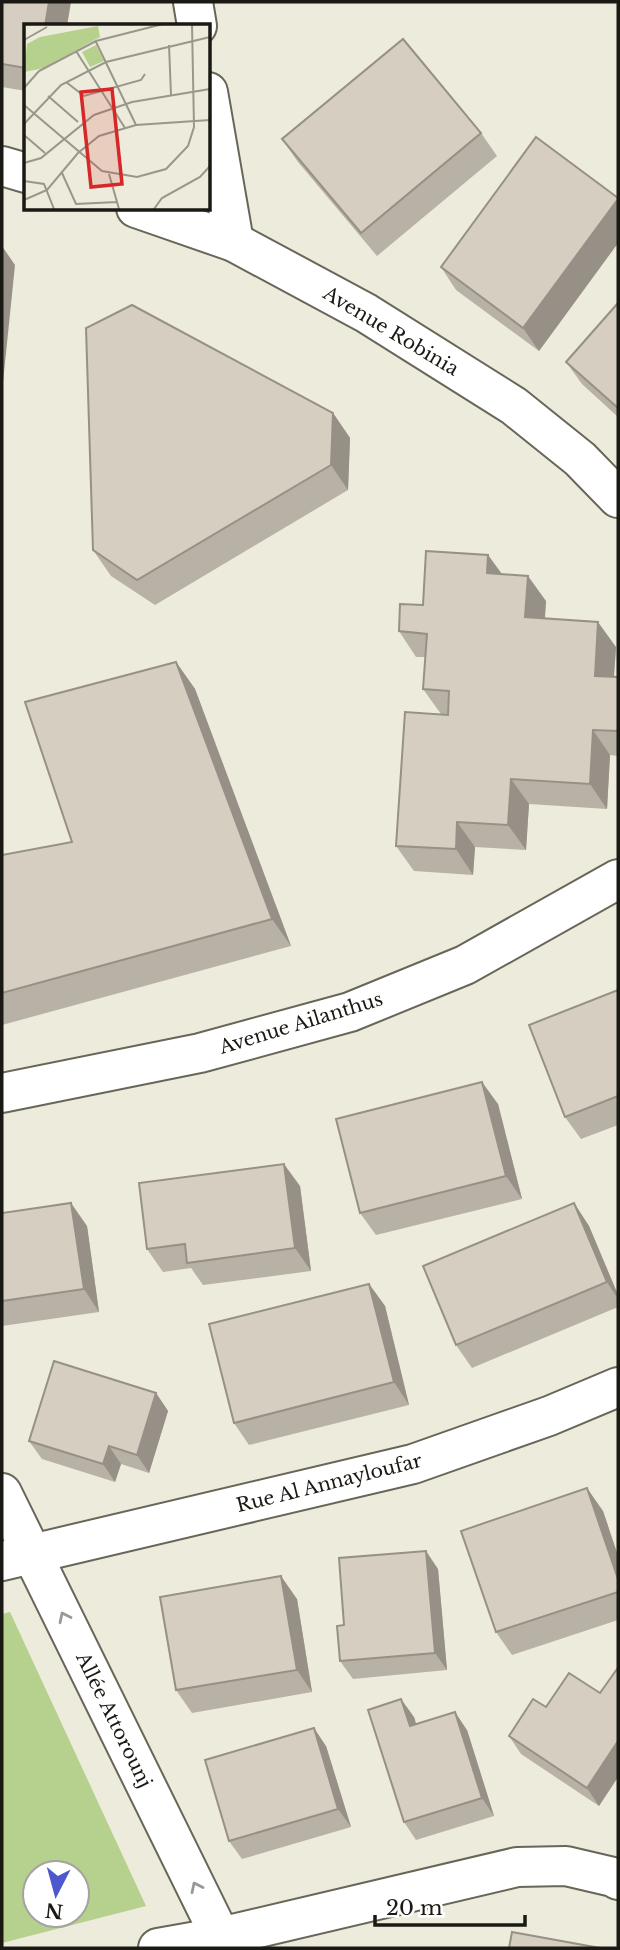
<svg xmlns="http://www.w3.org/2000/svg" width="620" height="1950" viewBox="0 0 620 1950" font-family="'Libre Baskerville',serif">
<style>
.green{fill:#b6d08d;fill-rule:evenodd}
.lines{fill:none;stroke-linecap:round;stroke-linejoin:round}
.minor-casing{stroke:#686658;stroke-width:42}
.minor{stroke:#fff;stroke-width:38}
.wall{fill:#b8b1a5}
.shaded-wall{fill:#969086}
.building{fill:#d6cec0;stroke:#969086;stroke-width:2}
.oneway{stroke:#989895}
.labels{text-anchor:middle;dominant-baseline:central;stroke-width:7;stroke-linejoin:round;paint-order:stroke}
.street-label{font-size:19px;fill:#1a1913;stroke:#fff}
.inset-road{fill:none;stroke:#99978b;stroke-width:2}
.view{fill:#d62828;fill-opacity:0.15;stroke:#d62828;stroke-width:3.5}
.inset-edge{fill:none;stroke:#1a1913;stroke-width:3.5}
</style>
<rect width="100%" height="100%" fill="#edebdb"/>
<path class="green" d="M10 1612 146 1906 2 1943V1614ZM35 1873H77V1915H35Z"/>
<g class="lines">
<g class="minor-casing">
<g id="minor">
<path d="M193 2 197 26"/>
<path d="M208 92 234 242"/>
<path d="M2 166 26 173"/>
<path d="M136 208 234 242 366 313 514 406 580 459 618 498"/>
<path d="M2 1093 200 1053 350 1012 465 965 618 879"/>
<path d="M2 1493 226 1948"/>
<path d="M2 1561 413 1464 549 1416 618 1387"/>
<path d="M158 1948 220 1937 517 1867 566 1866 613 1877 618 1880"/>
</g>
</g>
<use href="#minor" class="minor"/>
</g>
<g class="wall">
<path d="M2 2 26 26V91L2 87Z"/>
<path d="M481 133 497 156 377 256 298 162 282 139Z"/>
<path d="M618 198V243L539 351 456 290 441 267Z"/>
<path d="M618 303V417L582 384 566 362Z"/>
<path d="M333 413 350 438 348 490 155 605 111 576 93 550Z"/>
<path d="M488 555 502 574 546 601 545 618 616 647 614 677H618V756L610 755 607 809 529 804 526 850 475 847 473 875 414 871 396 846 448 714H441L423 689 425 657H416L399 631 423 605Z"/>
<path d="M176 662 195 689 291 946 2 1025V855L72 842Z"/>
<path d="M618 990V1125L581 1139 565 1117Z"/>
<path d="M498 1104 522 1199 376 1235 360 1213Z"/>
<path d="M300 1186 311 1271 203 1285 191 1268 163 1272 147 1249Z"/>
<path d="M574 1203 589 1226 618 1295V1307L472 1368 456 1345Z"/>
<path d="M2 1213 87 1226 99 1312 2 1326Z"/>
<path d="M369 1284 385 1306 409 1405 249 1445 234 1423Z"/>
<path d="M156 1393 168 1411 149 1473 121 1464 115 1482 42 1459 29 1441Z"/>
<path d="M603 1511 618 1556V1620L512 1655 496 1632Z"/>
<path d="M438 1569 447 1670 353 1679 340 1661 344 1625Z"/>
<path d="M297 1599 312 1692 192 1713 176 1690Z"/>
<path d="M618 1670V1777L599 1806 521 1754 509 1736 546 1707 600 1693Z"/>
<path d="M414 1717 416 1724 467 1730 494 1816 416 1840 404 1822Z"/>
<path d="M326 1746 351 1827 242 1859 229 1841Z"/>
</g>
<g class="shaded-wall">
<path d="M49 2H71L67 26H45Z"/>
<path d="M618 199V243L539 351 523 328Z"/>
<path d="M2 246 15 265 2 392Z"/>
<path d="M333 413 350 438 348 490 331 465Z"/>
<path d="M488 555 506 580 487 573Z"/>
<path d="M528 576 546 601 543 642 525 617Z"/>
<path d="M598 622 616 647 612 701 595 676Z"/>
<path d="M176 662 195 689 291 946 272 919Z"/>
<path d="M593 730 610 755 607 809 590 784Z"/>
<path d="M511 779 529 804 526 850 508 825Z"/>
<path d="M457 822 475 847 473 875 456 849Z"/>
<path d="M482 1082 498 1104 522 1199 506 1176Z"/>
<path d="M284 1164 300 1186 311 1271 295 1248Z"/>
<path d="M71 1203 87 1226 99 1312 84 1289Z"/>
<path d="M574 1203 589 1226 618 1295V1299L607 1282Z"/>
<path d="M369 1284 385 1306 409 1405 394 1382Z"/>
<path d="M156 1393 168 1411 149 1473 137 1455Z"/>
<path d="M109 1446 121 1464 115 1482 103 1464Z"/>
<path d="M587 1488 603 1511 618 1556V1579Z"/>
<path d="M426 1551 438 1569 447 1670 435 1653Z"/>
<path d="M281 1576 297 1599 312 1692 297 1670Z"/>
<path d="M401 1699 414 1717 422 1744 410 1726Z"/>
<path d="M455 1712 467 1730 494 1816 482 1798Z"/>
<path d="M314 1728 326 1746 351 1827 338 1809Z"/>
<path d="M618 1741V1777L599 1806 587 1788Z"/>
</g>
<g class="building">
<path d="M2 2H49L45 26H26V68L2 64Z"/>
<path d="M403 39 481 133 361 233 282 139Z"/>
<path d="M536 137 618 198V199L523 328 441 267Z"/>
<path d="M618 303V408L566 362Z"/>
<path d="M132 305 333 413 331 465 137 580 93 550 86 328Z"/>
<path d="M426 551 488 555 487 573 528 576 525 617 598 622 595 676 618 677V731L593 730 590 784 511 779 508 825 457 822 456 849 396 846 405 712 448 715 449 691 423 689 427 634 399 631 400 604 423 605Z"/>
<path d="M176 662 272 919 2 993V855L72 842 25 702Z"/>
<path d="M618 990V1096L565 1117 529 1025Z"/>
<path d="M482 1082 506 1176 360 1213 336 1119Z"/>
<path d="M284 1164 295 1248 187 1263 185 1244 147 1249 139 1183Z"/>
<path d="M71 1203 84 1289 2 1301V1213Z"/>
<path d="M574 1203 607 1282 456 1345 423 1266Z"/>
<path d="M369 1284 394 1382 234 1423 209 1324Z"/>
<path d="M54 1361 156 1393 137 1455 109 1446 103 1464 29 1441Z"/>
<path d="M587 1488 618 1579V1592L496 1632 461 1531Z"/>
<path d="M426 1551 435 1653 340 1661 337 1626 344 1625 339 1558Z"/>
<path d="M281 1576 297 1670 176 1690 160 1597Z"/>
<path d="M617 1669 618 1670V1741L587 1788 509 1736 533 1699 546 1707 569 1673 600 1693Z"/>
<path d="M401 1699 410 1726 455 1712 482 1798 404 1822 368 1710Z"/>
<path d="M314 1728 338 1809 229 1841 205 1760Z"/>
<path d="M512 1932 600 1948H509Z"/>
</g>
<defs><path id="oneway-chevron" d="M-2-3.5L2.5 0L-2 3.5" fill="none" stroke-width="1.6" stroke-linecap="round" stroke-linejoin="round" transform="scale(1.75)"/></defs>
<g class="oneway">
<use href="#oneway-chevron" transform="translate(64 1617) rotate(-116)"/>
<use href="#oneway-chevron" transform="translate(196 1887) rotate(-116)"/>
</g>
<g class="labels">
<g class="street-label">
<text transform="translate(391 331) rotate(31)">Avenue Robinia</text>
<text transform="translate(301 1023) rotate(-17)">Avenue Ailanthus</text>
<text transform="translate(329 1483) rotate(-14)">Rue Al Annayloufar</text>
<text transform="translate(114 1720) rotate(64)">Allée Attorounj</text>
</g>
</g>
<g transform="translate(24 24)">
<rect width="186" height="186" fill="#edebdb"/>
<path d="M74 2 76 13 20 44 0 48 3 20 16 13ZM72 21 80 37 66 43 58 28Z" fill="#b6d08d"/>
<path class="inset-road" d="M0 16 23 3M72 18 112 101M145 21 147 71M52 27 101 104M42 58 60 72 117 56 121 50M0 64 15 47 72 17 139 0M24 72 54 98M0 81 78 147 113 153 142 145 164 122 170 103 168 0M0 100 37 61 82 38 186 13M0 111 21 129M0 139 17 134 70 91 108 78 186 65M38 149 52 180 93 178M85 150 95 185M0 157 20 160 30 185M0 176 23 166 54 129 75 112 112 101 186 96M130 185 138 174 176 153 186 142"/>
<path class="view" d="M88 65 98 160 67 163 57 68Z"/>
<rect width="186" height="186" class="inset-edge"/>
</g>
<rect width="620" height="1950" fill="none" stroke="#1a1913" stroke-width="7"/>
<g transform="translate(56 1894) rotate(186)"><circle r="33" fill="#ffffff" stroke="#a3a3a1" stroke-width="2"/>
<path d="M0-5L12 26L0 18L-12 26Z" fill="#4d58ce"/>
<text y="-10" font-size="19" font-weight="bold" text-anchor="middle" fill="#1a1913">N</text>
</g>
<path d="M375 1915v10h150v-10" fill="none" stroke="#1a1913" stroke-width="3.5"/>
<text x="386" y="1915" font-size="21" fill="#1a1913" stroke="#ffffff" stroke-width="5" paint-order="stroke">20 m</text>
</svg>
